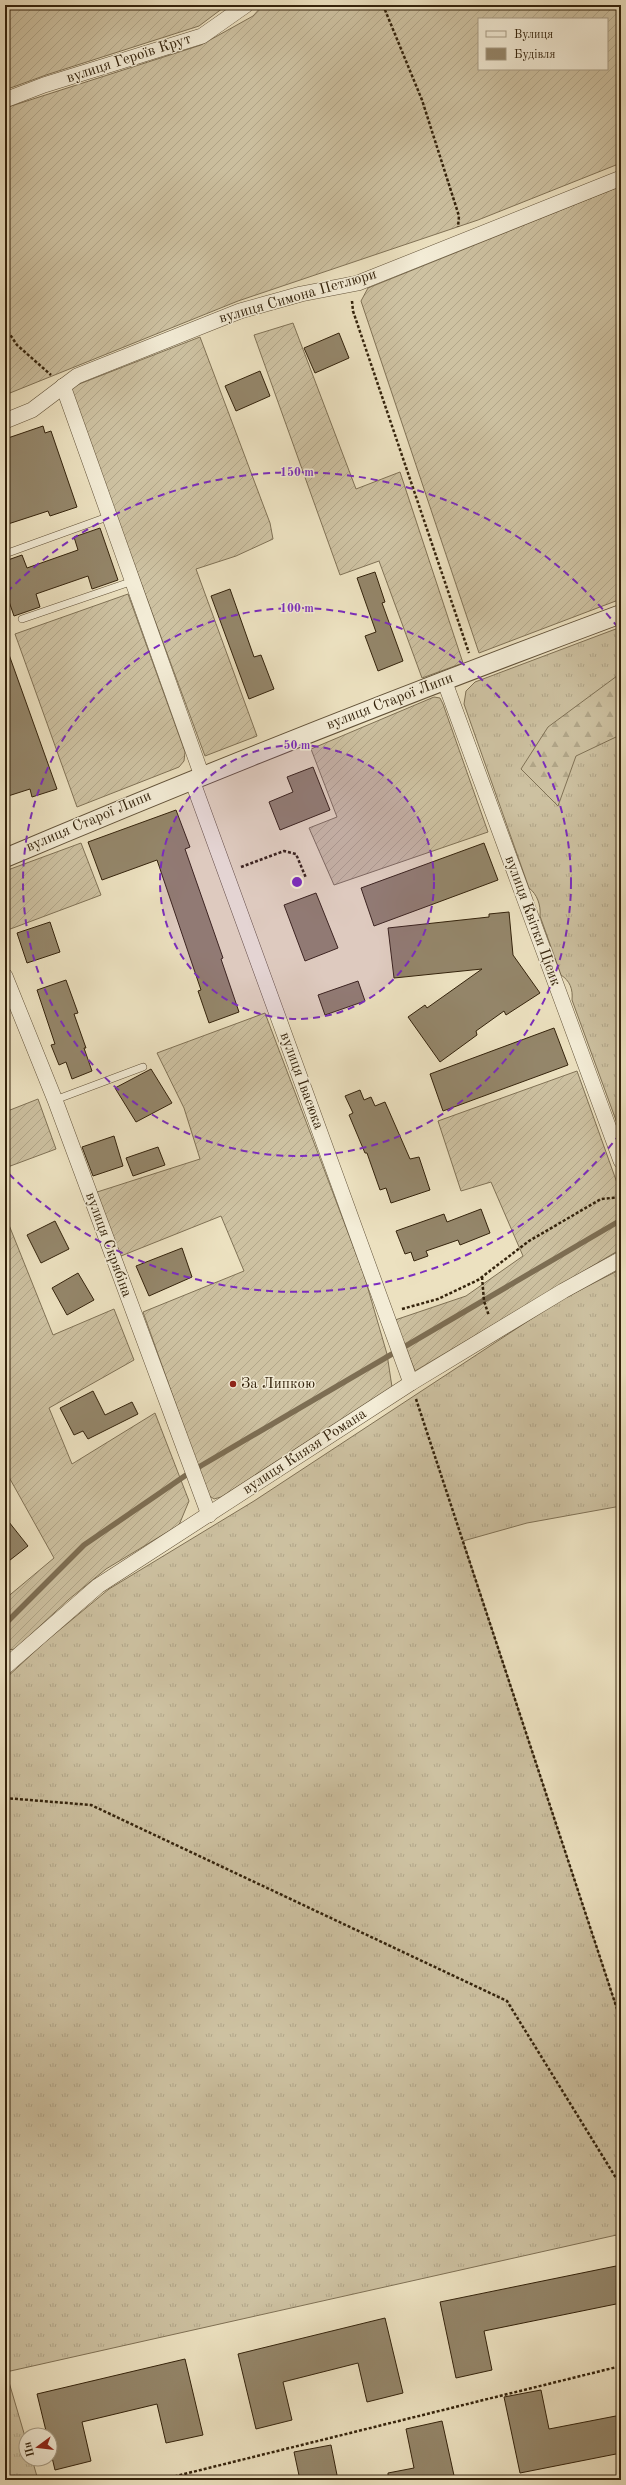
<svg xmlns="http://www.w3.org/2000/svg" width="626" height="2485" viewBox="0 0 626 2485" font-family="'Old Standard TT',serif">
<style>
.grass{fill:url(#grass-tufts);stroke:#807256}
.forest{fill:url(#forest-firs);stroke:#807256}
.garden{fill:url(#garden-furrows);stroke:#807256;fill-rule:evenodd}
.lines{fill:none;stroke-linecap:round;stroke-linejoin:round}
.stream{stroke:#7d6e53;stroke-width:5.5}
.building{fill:#94866a;stroke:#34230c}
.service-casing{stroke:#625239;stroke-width:8}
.minor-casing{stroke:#625239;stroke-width:16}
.tertiary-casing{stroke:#625239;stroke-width:20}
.path{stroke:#34230c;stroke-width:2.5;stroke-dasharray:3 2;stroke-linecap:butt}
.service{stroke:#f3ecd6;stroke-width:7}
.minor{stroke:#f3ecd6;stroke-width:15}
.tertiary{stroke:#f3ecd6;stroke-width:18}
.ring{fill:none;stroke:#7b2cbf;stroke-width:2;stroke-dasharray:7 5}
.poi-dot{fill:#8f2418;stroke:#f3ecd6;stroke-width:1.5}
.labels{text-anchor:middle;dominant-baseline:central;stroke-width:3;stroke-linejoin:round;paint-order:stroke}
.street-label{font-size:15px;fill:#34230c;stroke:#f3ecd6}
.poi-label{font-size:15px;fill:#34230c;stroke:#f3ecd6;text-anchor:start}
.centre{fill:#7b2cbf;stroke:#f3ecd6;stroke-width:2}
.ring-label{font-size:12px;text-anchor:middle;font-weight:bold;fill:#7b2cbf;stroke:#f3ecd6;stroke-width:3;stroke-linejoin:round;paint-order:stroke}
</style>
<defs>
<pattern id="grass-tufts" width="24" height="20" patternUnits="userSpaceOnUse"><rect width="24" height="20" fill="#cdc1a1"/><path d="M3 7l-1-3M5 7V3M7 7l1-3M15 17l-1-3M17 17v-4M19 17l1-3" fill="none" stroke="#b1a689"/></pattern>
<pattern id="forest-firs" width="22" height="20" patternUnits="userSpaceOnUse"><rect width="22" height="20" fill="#cdc1a1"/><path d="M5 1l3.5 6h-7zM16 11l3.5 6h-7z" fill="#b1a689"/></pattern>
<pattern id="garden-furrows" width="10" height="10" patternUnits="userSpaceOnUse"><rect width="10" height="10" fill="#cdc1a1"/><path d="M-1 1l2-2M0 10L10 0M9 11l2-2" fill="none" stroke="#b1a689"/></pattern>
</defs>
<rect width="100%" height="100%" fill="#ece1c0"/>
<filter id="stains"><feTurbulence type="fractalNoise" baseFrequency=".005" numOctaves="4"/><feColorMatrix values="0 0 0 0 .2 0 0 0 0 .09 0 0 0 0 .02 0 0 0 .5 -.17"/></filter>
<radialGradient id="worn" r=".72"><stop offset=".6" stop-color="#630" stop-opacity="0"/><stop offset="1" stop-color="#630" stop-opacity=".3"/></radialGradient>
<g class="grass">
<path d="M621 627V1134L572 1000C573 989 570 981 561 975L540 916C541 905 537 894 529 888L464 704 466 691 475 682Z"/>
<path d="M621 1269V1506L527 1523 463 1541 621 2021V2234L6 2372 26 2440V2459H32L38 2480H5V1679L45 1642 109 1589 254 1501 557 1302Z"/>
</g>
<path class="forest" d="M621 673V740L616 737 576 756 558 806 521 769 548 727Z"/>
<g class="garden">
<path d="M5 5H227L199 26 46 75 5 90Z"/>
<path d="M263 5H621V163L478 220 238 301 5 395V108L201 45 253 16ZM479 19H607V69H479Z"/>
<path d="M621 186V599L479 653 361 301 368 288Z"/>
<path d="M293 323 356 489 400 472 463 663 422 678 379 561 340 575 254 335Z"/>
<path d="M200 337 270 523 273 539 236 556 196 569 257 736 205 756 69 388Z"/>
<path d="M128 594 185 752 184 761 179 767 77 807 15 634Z"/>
<path d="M434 697 440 698 443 704 488 832 334 885 309 828 337 817 311 749Z"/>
<path d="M81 843 101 895 5 931V871Z"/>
<path d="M265 1013 364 1275 387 1354 392 1387 221 1497 214 1499 208 1495 143 1312 244 1271 221 1216 121 1256 94 1193 200 1159 184 1108 157 1053Z"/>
<path d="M577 1071 621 1194V1249L415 1371 395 1320 466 1296 523 1256 491 1182 461 1191 438 1121Z"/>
<path d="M38 1099 56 1149 5 1168V1112Z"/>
<path d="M5 1215 53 1335 114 1309 134 1360 49 1408 72 1464 155 1413 189 1501 179 1525 106 1569 68 1600 15 1649 8 1650 5 1646V1599L54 1558 5 1470Z"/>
</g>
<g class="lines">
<path class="stream" d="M5 1624 84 1545 192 1471 621 1220"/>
</g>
<g class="building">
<path d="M339 333 349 358 315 373 304 348Z"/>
<path d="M260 371 270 396 236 411 225 386Z"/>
<path d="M43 426 45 433 51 431 77 507 50 516 48 511 5 525V439Z"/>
<path d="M100 528 118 580 92 589 88 576 36 594 40 607 14 616 5 590V561L22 555 27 568 78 550 74 537Z"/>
<path d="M375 572 385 602 382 603 403 661 378 671 365 636 376 632 357 578Z"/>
<path d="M230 589 254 657 261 655 274 689 249 699 211 596Z"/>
<path d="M5 649H7L57 789 32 797 30 789 5 797Z"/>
<path d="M313 767 330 810 280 830 269 802 293 792 287 777Z"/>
<path d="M176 810 190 847 185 849 223 958 221 959 239 1012 209 1023 198 991 201 990 157 860 102 880 88 842Z"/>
<path d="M484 843 498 880 374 926 361 888Z"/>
<path d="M316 893 338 948 305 961 284 905Z"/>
<path d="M509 912 513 955 540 993 506 1015 504 1011 476 1031 477 1035 440 1062 408 1017 425 1005 427 1008 482 969 394 978 388 928 489 917V914Z"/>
<path d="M50 922 60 952 27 963 17 933Z"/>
<path d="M66 980 78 1013 74 1014 86 1048H84L92 1071 72 1079 66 1062 59 1065 51 1045 55 1044 37 990Z"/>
<path d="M358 981 365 1001 325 1015 318 995Z"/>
<path d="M554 1028 568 1065 443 1111 430 1074Z"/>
<path d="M151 1069 172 1103 136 1122 115 1088Z"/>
<path d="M360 1090 364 1100 371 1097 375 1106 385 1102 410 1159 419 1157 430 1190 391 1203 386 1188 380 1190 367 1153H365L349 1115 353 1113 345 1096Z"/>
<path d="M114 1136 123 1166 93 1176 82 1147Z"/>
<path d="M158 1147 165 1165 133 1176 126 1158Z"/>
<path d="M481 1209 490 1233 460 1245 458 1240 426 1251 428 1256 414 1261 411 1252 405 1254 396 1231 444 1214 447 1222Z"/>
<path d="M55 1221 69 1249 41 1263 27 1235Z"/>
<path d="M182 1248 192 1277 149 1296 136 1266Z"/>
<path d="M78 1273 94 1300 67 1315 52 1288Z"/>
<path d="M93 1391 105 1415 132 1402 138 1414 88 1439 83 1431 74 1435 60 1408Z"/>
<path d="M5 1517 28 1546 5 1564Z"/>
<path d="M621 2265V2303L484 2331 492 2370 456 2378 440 2302Z"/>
<path d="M385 2318 403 2393 367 2402 358 2363 283 2382 292 2420 256 2429 238 2354Z"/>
<path d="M185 2359 203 2435 166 2443 157 2404 82 2422 91 2461 55 2470 50 2449V2435H47L37 2394Z"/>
<path d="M541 2390 549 2429 621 2415V2453L520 2473 504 2397Z"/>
<path d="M442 2421 455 2480H388V2473L414 2468 406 2429Z"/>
<path d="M331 2445 338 2480H300L294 2452Z"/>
</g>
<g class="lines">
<g class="service-casing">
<g id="service">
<path d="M5 554 110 516"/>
<path d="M22 619 133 581"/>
<path d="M55 1100 143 1067"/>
</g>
</g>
<g class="minor-casing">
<g id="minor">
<path d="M5 100 44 85 202 36 246 5"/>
<path d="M63 386 202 776"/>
<path d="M5 421 32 410 77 376 240 311 301 294 358 283 621 178"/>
<path d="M444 680 621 1161"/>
<path d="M192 780 411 1383"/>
<path d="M5 976 55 1100 209 1515"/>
<path d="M5 1667 98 1586 411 1383 563 1291 621 1259"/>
</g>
</g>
<g class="tertiary-casing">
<path id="tertiary" d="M5 858C208 772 414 691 621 614"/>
</g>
<g class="path">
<path d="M383 5 422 100 459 216 458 227"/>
<path d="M352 301 353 311 469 653"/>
<path d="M5 327 17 345 51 375"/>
<path d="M241 867 284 851 296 854 306 878"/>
<path d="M482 1277 484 1301 489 1316"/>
<path d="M402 1309 438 1299 478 1280 529 1241 601 1199 621 1197"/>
<path d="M416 1399 621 2021"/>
<path d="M5 1798 91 1805 507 2001 621 2186"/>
<path d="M160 2480 621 2366"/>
</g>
<use href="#service" class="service"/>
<use href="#minor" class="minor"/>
<use href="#tertiary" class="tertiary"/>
</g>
<circle cx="297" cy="882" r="137" fill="#7b2cbf" fill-opacity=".12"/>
<g class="ring">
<circle cx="297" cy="882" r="137"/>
<circle cx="297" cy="882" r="274"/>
<path d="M620 1134A410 410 0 0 1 7 1172M7 592A410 410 0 0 1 620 630"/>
</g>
<circle class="poi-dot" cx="233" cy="1384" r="4"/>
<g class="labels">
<g class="street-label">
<text transform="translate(129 59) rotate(-18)">вулиця Героїв Крут</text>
<text transform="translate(298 297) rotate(-16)">вулиця Симона Петлюри</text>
<text transform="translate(390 702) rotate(-21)">вулиця Старої Липи</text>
<text transform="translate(89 822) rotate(-23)">вулиця Старої Липи</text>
<text transform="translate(532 921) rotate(70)">вулиця Квітки Цісик</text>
<text transform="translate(301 1081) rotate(70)">вулиця Івасюка</text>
<text transform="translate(108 1245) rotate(70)">вулиця Скрябіна</text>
<text transform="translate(305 1452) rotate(-33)">вулиця Князя Романа</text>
</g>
<g class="poi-label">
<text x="241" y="1384">За Липкою</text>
</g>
</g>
<circle cx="297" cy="882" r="6" class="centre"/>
<g class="ring-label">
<text x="297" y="476">150 m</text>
<text x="297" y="612">100 m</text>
<text x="297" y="749">50 m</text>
</g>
<rect width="626" height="2485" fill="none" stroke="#ece1c0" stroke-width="20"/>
<rect x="6" y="6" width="614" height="2473" fill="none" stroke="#34230c" stroke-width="2"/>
<rect x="10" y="10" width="606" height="2465" fill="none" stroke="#34230c"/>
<rect x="478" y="18" width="130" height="52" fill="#f3ecd6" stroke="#a79c85"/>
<rect x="486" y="31" width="20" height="6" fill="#f3ecd6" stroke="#a79c85"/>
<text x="514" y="38" font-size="12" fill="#34230c">Вулиця</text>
<rect x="486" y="48" width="20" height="12" fill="#94866a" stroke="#a79c85"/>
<text x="514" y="58" font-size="12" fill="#34230c">Будівля</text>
<g transform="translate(38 2447) rotate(255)"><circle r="19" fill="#f3ecd6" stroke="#a79c85"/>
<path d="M0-3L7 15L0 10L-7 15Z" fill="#8f2418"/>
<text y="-6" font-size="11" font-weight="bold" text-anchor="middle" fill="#34230c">Пн</text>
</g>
<rect width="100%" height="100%" filter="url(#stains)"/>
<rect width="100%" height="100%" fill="url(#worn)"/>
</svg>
